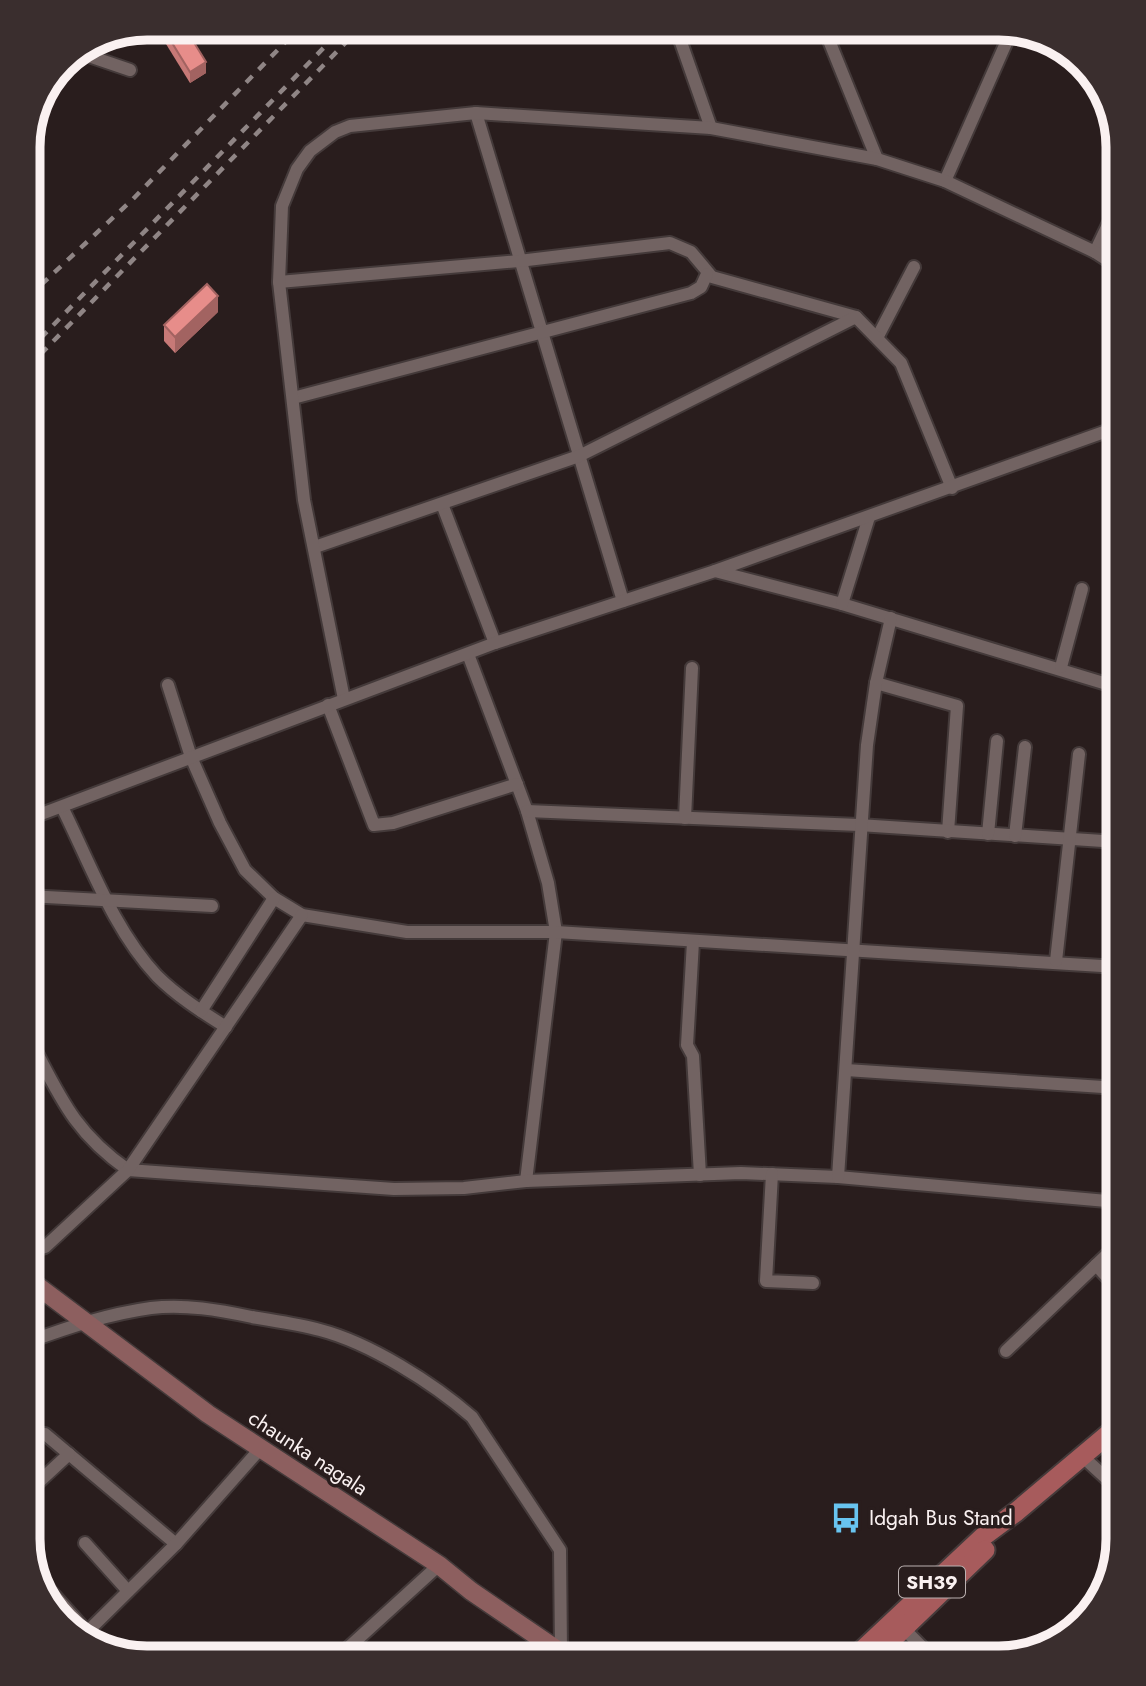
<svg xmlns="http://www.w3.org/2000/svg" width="1146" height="1686" viewBox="0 0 1146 1686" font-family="Jost,sans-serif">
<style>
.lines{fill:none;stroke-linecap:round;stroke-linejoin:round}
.street-casing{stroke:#443a3a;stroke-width:16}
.secondary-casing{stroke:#443a3a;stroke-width:21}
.primary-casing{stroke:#443a3a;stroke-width:23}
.street{stroke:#726362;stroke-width:12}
.secondary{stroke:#8d5f5f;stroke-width:18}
.primary{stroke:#a75b5c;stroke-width:19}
.rail{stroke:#8f8585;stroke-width:4.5;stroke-dasharray:9 9;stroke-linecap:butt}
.wall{fill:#c77977}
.shaded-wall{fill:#a26361}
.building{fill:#e78d8a;stroke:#a26361;stroke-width:2}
.labels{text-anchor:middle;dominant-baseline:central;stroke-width:7;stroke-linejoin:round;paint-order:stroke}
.shield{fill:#291d1d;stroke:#bbb1b1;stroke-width:2}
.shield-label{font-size:19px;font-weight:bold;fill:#faf1f1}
.street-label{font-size:21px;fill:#faf1f1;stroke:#291d1d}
.poi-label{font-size:21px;fill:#faf1f1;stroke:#291d1d;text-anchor:start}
.rim{fill:none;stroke:#faf1f1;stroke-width:9}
</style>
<rect width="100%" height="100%" fill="#291d1d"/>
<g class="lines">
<g class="street-casing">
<g id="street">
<path d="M676 28 711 128"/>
<path d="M824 28 877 159"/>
<path d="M80 53 130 70"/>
<path d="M476 113 623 601"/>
<path d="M1115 134 1111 148 1118 155"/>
<path d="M945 181 1010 34"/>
<path d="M1095 252 1118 204"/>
<path d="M279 282 519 261 670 243 691 252 712 277 856 317"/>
<path d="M877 338 914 267"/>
<path d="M293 398 691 293 701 287 707 274"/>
<path d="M442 504 495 643"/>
<path d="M315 547 579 456 856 317 901 363 952 488"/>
<path d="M715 571 842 604 1110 685 1118 684"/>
<path d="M842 604 869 517"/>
<path d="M468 654 527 811 548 883 556 932 526 1181"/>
<path d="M1061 667 1082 589"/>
<path d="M876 683 957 706 948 832"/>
<path d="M168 685 191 757 220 823 245 870 274 898 302 915 407 932H556L1118 967"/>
<path d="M344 699 304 500 279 282 282 206 297 169 310 151 335 132 350 126 476 113 711 128 877 159 945 181 1095 252 1118 267"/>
<path d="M328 705 374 825 393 823 517 784"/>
<path d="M62 807C90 863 113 929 157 976 177 996 202 1012 226 1027"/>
<path d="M527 811 859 825 1118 842"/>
<path d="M685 818 692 668"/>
<path d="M28 819 495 643 715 571 1118 427"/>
<path d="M988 834 997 741"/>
<path d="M1015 836 1025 747"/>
<path d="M28 896 212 906"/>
<path d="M693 942 687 1045 693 1056 700 1175"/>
<path d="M1056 961 1079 754"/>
<path d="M201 1011 274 898"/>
<path d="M28 1036C59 1094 72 1131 128 1170L394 1189 464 1188 526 1181 741 1173 838 1177 1118 1202"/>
<path d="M846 1070 1118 1088"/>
<path d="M772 1174 766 1281 813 1283"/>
<path d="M838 1177 867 745 876 683 891 618"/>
<path d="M28 1252 45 1247 128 1170 302 915"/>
<path d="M1096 1265 1118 1289"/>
<path d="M28 1342C69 1327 108 1314 151 1308 185 1304 219 1310 252 1317 275 1321 298 1324 320 1330 370 1343 433 1383 472 1417L560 1550 561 1653"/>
<path d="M1006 1351 1118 1244"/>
<path d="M45 1434 176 1544"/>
<path d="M1082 1456 1118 1489"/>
<path d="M28 1492 69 1454"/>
<path d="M85 1543 128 1591"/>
<path d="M38 1577 98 1644"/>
<path d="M904 1629 933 1658"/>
<path d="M81 1638 176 1544 260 1449"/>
<path d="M337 1658 439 1565"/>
<path d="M947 1658 952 1654 958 1658"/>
</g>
</g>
<g class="secondary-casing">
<path id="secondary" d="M28 1279 208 1414 439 1565 471 1591 569 1658"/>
</g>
<g class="primary-casing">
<g id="primary">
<path d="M854 1658 985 1535 1016 1512 1118 1426"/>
<path d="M873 1658 985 1550"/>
</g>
</g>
<use href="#street" class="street"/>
<use href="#secondary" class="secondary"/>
<use href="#primary" class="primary"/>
<g class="rail">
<path d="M28 297 133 199 299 28"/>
<path d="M28 351 343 28"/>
<path d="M28 367 360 28"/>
</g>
</g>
<g class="wall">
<path d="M166 33 206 73 190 83 166 44Z"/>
<path d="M218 312 175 353 164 341V325Z"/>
</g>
<g class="shaded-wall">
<path d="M206 62V73L190 83V72Z"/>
<path d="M218 296V312L175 353V337Z"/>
</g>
<g class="building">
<path d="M174 28H185L206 62 190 72 166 33Z"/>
<path d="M207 284 218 296 175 337 164 325Z"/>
</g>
<defs>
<g id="bus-bare" transform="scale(2.415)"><path d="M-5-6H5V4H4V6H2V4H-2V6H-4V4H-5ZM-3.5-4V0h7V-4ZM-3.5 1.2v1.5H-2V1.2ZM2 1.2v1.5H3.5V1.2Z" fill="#68c4f0" stroke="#291d1d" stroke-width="2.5" paint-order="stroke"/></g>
</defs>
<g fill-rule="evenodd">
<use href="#bus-bare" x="846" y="1518"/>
</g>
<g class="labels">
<rect class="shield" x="899" y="1566.5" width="66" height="31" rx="5"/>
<g class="shield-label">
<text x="932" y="1582">SH39</text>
</g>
<g class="street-label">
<text transform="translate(308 1453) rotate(33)">chaunka nagala</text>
</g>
<g class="poi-label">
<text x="869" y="1518">Idgah Bus Stand</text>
</g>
</g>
<path d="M0 0H1146V1686H0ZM147 40H999A107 107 0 0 1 1106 147V1539A107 107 0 0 1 999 1646H147A107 107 0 0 1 40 1539V147A107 107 0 0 1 147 40Z" fill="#3a2e2e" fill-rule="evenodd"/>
<path class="rim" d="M147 40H999A107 107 0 0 1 1106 147V1539A107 107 0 0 1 999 1646H147A107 107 0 0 1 40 1539V147A107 107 0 0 1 147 40Z"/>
</svg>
